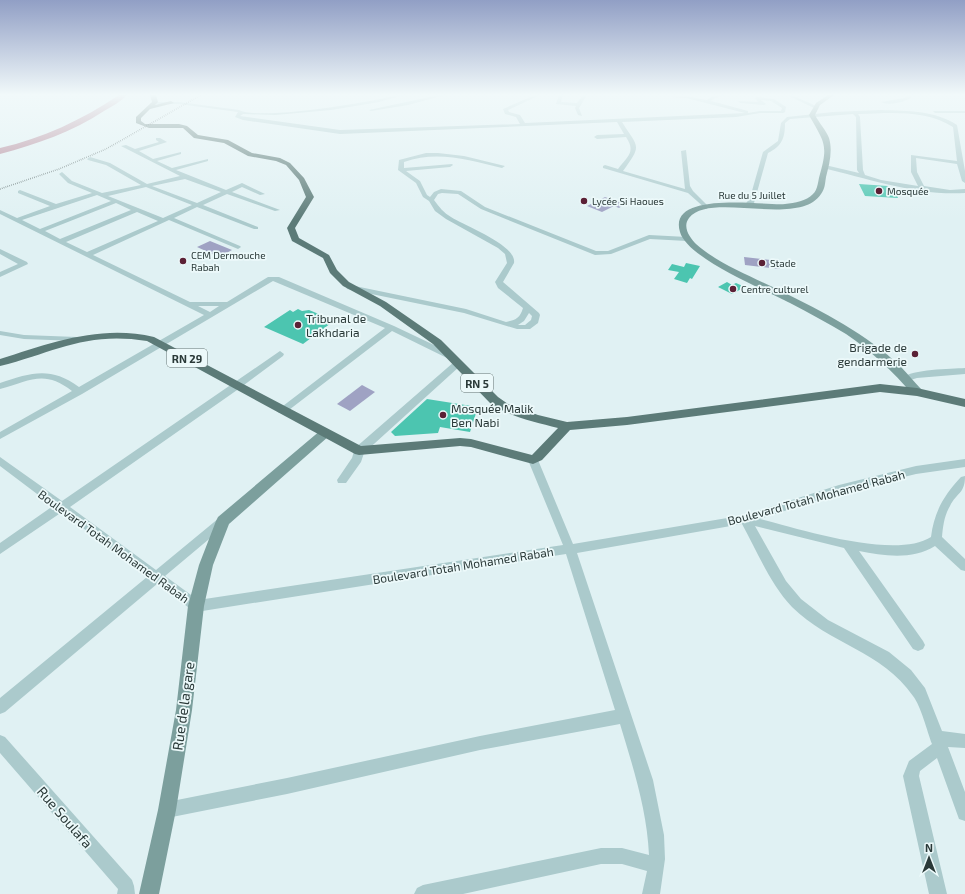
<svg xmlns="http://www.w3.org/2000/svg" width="965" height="894" viewBox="0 0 965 894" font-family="'Exo 2',sans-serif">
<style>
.green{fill:#9fa2c3}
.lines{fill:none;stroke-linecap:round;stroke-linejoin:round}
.river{fill:#b07f91;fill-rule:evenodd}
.building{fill:#4cc5b0}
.street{fill:#abcacc;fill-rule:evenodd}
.secondary{fill:#7c9f9d;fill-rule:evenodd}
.primary{fill:#5c7b78;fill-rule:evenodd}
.rail{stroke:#2a3938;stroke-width:1.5;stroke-dasharray:0.5 1.5;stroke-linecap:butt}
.poi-dot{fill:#5b2035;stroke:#ecf9fa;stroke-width:1.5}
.labels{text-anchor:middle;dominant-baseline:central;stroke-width:3.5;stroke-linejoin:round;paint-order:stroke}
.far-poi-label{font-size:10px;fill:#2a3938;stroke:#ecf9fa;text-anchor:start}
.far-street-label{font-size:10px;fill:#2a3938;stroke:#ecf9fa}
.shield{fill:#ecf9fa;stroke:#647372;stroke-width:1}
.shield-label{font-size:11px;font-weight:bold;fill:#2a3938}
.poi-label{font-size:12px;fill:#2a3938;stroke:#ecf9fa;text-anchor:start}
.street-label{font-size:12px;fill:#2a3938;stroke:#ecf9fa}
.near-street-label{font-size:14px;fill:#2a3938;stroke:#ecf9fa}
</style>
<rect width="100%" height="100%" fill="#e0f1f3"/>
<g class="green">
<path d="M605 197 625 204 619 208 614 206 602 212 587 206Z"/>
<path d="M210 241 232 250 219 257 197 247Z"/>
<path d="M744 257 779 261 780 269 745 265Z"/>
<path d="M362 385 375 392 350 411 337 404Z"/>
</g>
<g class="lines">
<path class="river" d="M119 95H127C120 102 111 107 104 111 72 132 37 144 0 154V148C43 138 82 120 119 95Z"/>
</g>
<g class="building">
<path d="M859 184 888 186 889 188H894L898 198 865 196Z"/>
<path d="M686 263 700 266 692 279 690 278 687 283 674 279 679 272 668 270 672 264 684 267Z"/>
<path d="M727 282 732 285 736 283 745 287 732 294 718 287Z"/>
<path d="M298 309 302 311 309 310 326 317V321L331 323 303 344 264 327 290 310 293 312Z"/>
<path d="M427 399 478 407 470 432 440 427 438 433 395 436 391 432Z"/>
</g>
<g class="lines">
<g class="street">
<path d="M398 95H404L379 102 331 110 275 115 243 114 240 116 340 130 520 124 516 117 505 114 503 109 535 95H540L508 110 509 112 520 115 525 123 745 113 686 98 671 97 686 96 707 100C713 95 718 94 726 95L715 98 711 101 748 111V113L760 111H781L782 108 771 101 761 100 766 104 764 105 740 103 738 101 758 102 755 98 757 97 774 99 786 107 785 112 783 113H760L736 117 622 122C639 149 642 144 623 171L685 189 681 151 686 150 690 186 693 191 709 207 706 209 688 193 603 168V166L605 165 618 169C628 156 636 152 626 137L597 139 594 137 597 135 624 134 617 122 340 134 243 120 235 117 238 112 179 104H154L152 103 154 102H179L239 110C260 121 371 102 398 95Z"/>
<path d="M439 95H445L408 105 371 111 369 110Z"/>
<path d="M559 95H563L561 102 577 103 583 95H587L579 108 582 116 578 115 575 108 576 106 556 104Z"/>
<path d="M787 95H792L818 107 814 108Z"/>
<path d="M906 95H910L911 98C904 102 889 106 881 102L904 98 907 97Z"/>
<path d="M881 110C907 111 934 110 957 125L965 171V183L962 181 957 164 916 158 917 172 924 186 950 190 965 189V193C918 196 869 179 823 168V166L825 165 859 173 857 170 856 117 853 114 790 119 785 123C785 138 782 146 768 153L754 203 749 207H745L744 206 750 198 763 152 778 141 781 123 787 117 833 112ZM858 114C889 113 926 109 953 127L957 161 911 155V172L918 186 881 180 865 175 863 170 860 117Z"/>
<path d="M933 111H965V113H935Z"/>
<path d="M156 138H160L167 142 139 151 153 159 181 152V154L157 161 172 168 208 159V161L176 170 226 190 242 183 265 194 260 195 242 187 232 192 280 210 275 211 227 194 203 205 258 227V229H254L197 207 174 218 240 246 241 247 238 249 169 220 93 255 190 302H227L268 277H279L394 326 453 354 454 356 453 358H447L392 331 285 413H279L277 411 279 409 385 328 273 281 82 394 0 439V432L72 391C44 369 30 381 0 389V383C31 373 50 366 79 387L204 315 0 214V210L17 218 50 206 18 193V191L20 190 56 204 92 193 68 183 59 174 62 172 72 181 102 193 141 185 106 165 88 160 87 159 90 157 110 163 147 184 180 176 121 146 126 145 135 149 159 142 156 140ZM185 179 221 192 197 203 152 186ZM146 187 192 205 163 218 108 196ZM97 195 111 201 40 229 22 220ZM116 203 131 210 60 239 45 231ZM137 212 158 221 87 252 66 242ZM198 306H219L210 312Z"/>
<path d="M426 153H438L464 156 505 166 502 168C469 160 437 150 404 162V168L452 164 453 165 450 167 406 171 420 181 427 195 430 197 434 192 441 189 461 191 485 207 596 251H608L649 235 687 237 690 239 687 241 650 239 611 254 595 255 481 209 458 194 442 193 438 194 434 200C439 207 444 213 451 217 465 226 517 245 514 263L503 282 539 313 540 315 538 323 530 329H517L464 313 347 289 346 287 350 285 466 309 506 322C516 320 520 318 523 308L498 288 495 282 507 263 505 254 498 248 446 219 435 211 429 201 423 197 416 183 398 170 399 160ZM529 313 532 316 531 320 525 325H518L524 321Z"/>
<path d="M0 249 27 262 28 264 0 277V272L18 264 0 254Z"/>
<path d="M0 331 24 335 77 337 81 339 77 341 24 339 0 335Z"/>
<path d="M280 351 284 354 283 356 240 388 70 507 156 570 219 518 223 517 227 518 229 521 227 524 165 576 198 600 563 545 528 460 529 457H537L538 460 573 544 745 515 839 485 916 466 965 459V467L916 474 839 493 760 519C800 529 895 560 931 537 934 512 944 495 961 477L965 476C965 494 957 492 950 506 944 516 943 527 942 537L965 559V571L961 570 935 546C913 560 884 556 859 551L923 641 925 645 923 649 918 651 913 649 844 548 755 526 786 581 801 599 828 620 889 652 911 670 925 688 942 731 965 734V748L948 747 965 792V821L959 819 937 758 920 771 919 776 947 894H929L903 776 909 761 932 744C927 731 921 706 913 696 882 651 829 644 792 607 770 584 757 551 742 524L577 553 653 780 664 835 665 859 660 894H642L647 871 622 864H601L463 894H414L417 888 423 885 601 848H622L649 855C647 810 633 767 620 724L480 750 287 794 167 818 161 816 159 810 161 804 167 802 287 778 480 736 615 710 566 554 196 612 192 610 157 584 5 712 0 714V698L147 577 62 512 0 554V543L53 506 0 466V457L62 501Z"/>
<path d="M457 361 460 362 461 364 460 366 364 453 361 462 346 483H338L337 480 352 458 355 448 454 362Z"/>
<path d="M965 368V374L917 378 907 381 903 378C911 369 951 369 965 368Z"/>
<path d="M0 735 5 737 132 880 134 886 135 894H117L118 889 0 753Z"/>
</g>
<g class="secondary">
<path d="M828 95H834L820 105 815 115C819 123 826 130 829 138 833 151 829 165 826 177 825 183 825 189 821 194 799 228 710 191 689 218 682 227 690 238 696 244 720 265 753 277 781 291 823 312 867 334 901 367 908 374 914 382 921 389L922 392 921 395H913C893 371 871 351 846 334 828 323 809 313 790 303 765 290 687 258 680 232 667 190 765 206 785 204 795 203 806 201 813 194 818 190 818 180 820 174 829 143 823 141 809 115L816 103Z"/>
<path d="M325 429 329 430 331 433 329 436 229 524 213 565 204 606 192 710 176 810 159 894H139L158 810 176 710 188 606 199 565 216 521 218 517 321 430Z"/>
</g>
<path class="primary" d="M150 95H156L158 102 155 105 171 101 174 103 150 109 141 118V121L145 124H179L187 126 198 135 228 140 252 153 280 158 290 163 304 178 314 197 295 228 299 238 329 255 337 270 349 282 386 302 441 340 498 397 508 404 538 415 567 422 627 417 880 384 917 388 965 399V407L917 396 880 392 627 425 570 430 542 460 533 464 471 447 460 446 359 455 355 454 147 341C87 331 55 352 0 366V359C50 343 101 324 154 337L361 446 460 438 471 439 532 455 558 428C535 422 510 417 490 403L433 344 380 306 343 286 330 273 323 258 292 241 287 228 306 197 299 180 286 165 276 161 248 156 224 143 194 138 183 128H149L136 123V117L152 102Z"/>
<path class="rail" d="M0 189 59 169 106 149 201 95"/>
</g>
<linearGradient id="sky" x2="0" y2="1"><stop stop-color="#919fc5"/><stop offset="0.43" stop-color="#f1f9fa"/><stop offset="1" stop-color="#f1f9fa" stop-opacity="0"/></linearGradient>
<rect width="965" height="220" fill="url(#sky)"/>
<g class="poi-dot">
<circle cx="879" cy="191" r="4"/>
<circle cx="584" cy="201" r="4"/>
<circle cx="183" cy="261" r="4"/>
<circle cx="762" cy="263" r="4"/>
<circle cx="733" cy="289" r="4"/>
<circle cx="298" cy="325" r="4"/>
<circle cx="915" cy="354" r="4"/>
<circle cx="443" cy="415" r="4"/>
</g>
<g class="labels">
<g class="far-poi-label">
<text x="887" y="191">Mosquée</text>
<text x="592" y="201">Lycée Si Haoues</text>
<text x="191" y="255">CEM Dermouche<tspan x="191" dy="12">Rabah</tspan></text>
<text x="770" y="263">Stade</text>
<text x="741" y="289">Centre culturel</text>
</g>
<g class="far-street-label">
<text x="752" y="195">Rue du 5 Juillet</text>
</g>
<g class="shield">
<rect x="167" y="349" width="40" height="18" rx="3"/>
<rect x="461" y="374" width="32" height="18" rx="3"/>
</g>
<g class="shield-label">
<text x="187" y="358">RN 29</text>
<text x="477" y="383">RN 5</text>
</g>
<g class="poi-label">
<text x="306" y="318">Tribunal de<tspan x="306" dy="14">Lakhdaria</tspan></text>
<text x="907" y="347" text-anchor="end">Brigade de<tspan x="907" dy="14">gendarmerie</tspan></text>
<text x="451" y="408">Mosquée Malik<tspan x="451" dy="14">Ben Nabi</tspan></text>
</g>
<g class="street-label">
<text transform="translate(816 497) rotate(-15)">Boulevard Totah Mohamed Rabah</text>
<text transform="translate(114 546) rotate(36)">Boulevard Totah Mohamed Rabah</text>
<text transform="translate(463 565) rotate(-9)">Boulevard Totah Mohamed Rabah</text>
</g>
<g class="near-street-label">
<text transform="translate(183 706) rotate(-82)">Rue de la gare</text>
<text transform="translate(65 817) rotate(49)">Rue Soulafa</text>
</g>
</g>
<g transform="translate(929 858)" stroke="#ecf9fa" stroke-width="3" paint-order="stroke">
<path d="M0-3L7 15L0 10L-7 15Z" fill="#2a3938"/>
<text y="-6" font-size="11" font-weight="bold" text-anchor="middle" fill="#2a3938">N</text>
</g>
</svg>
